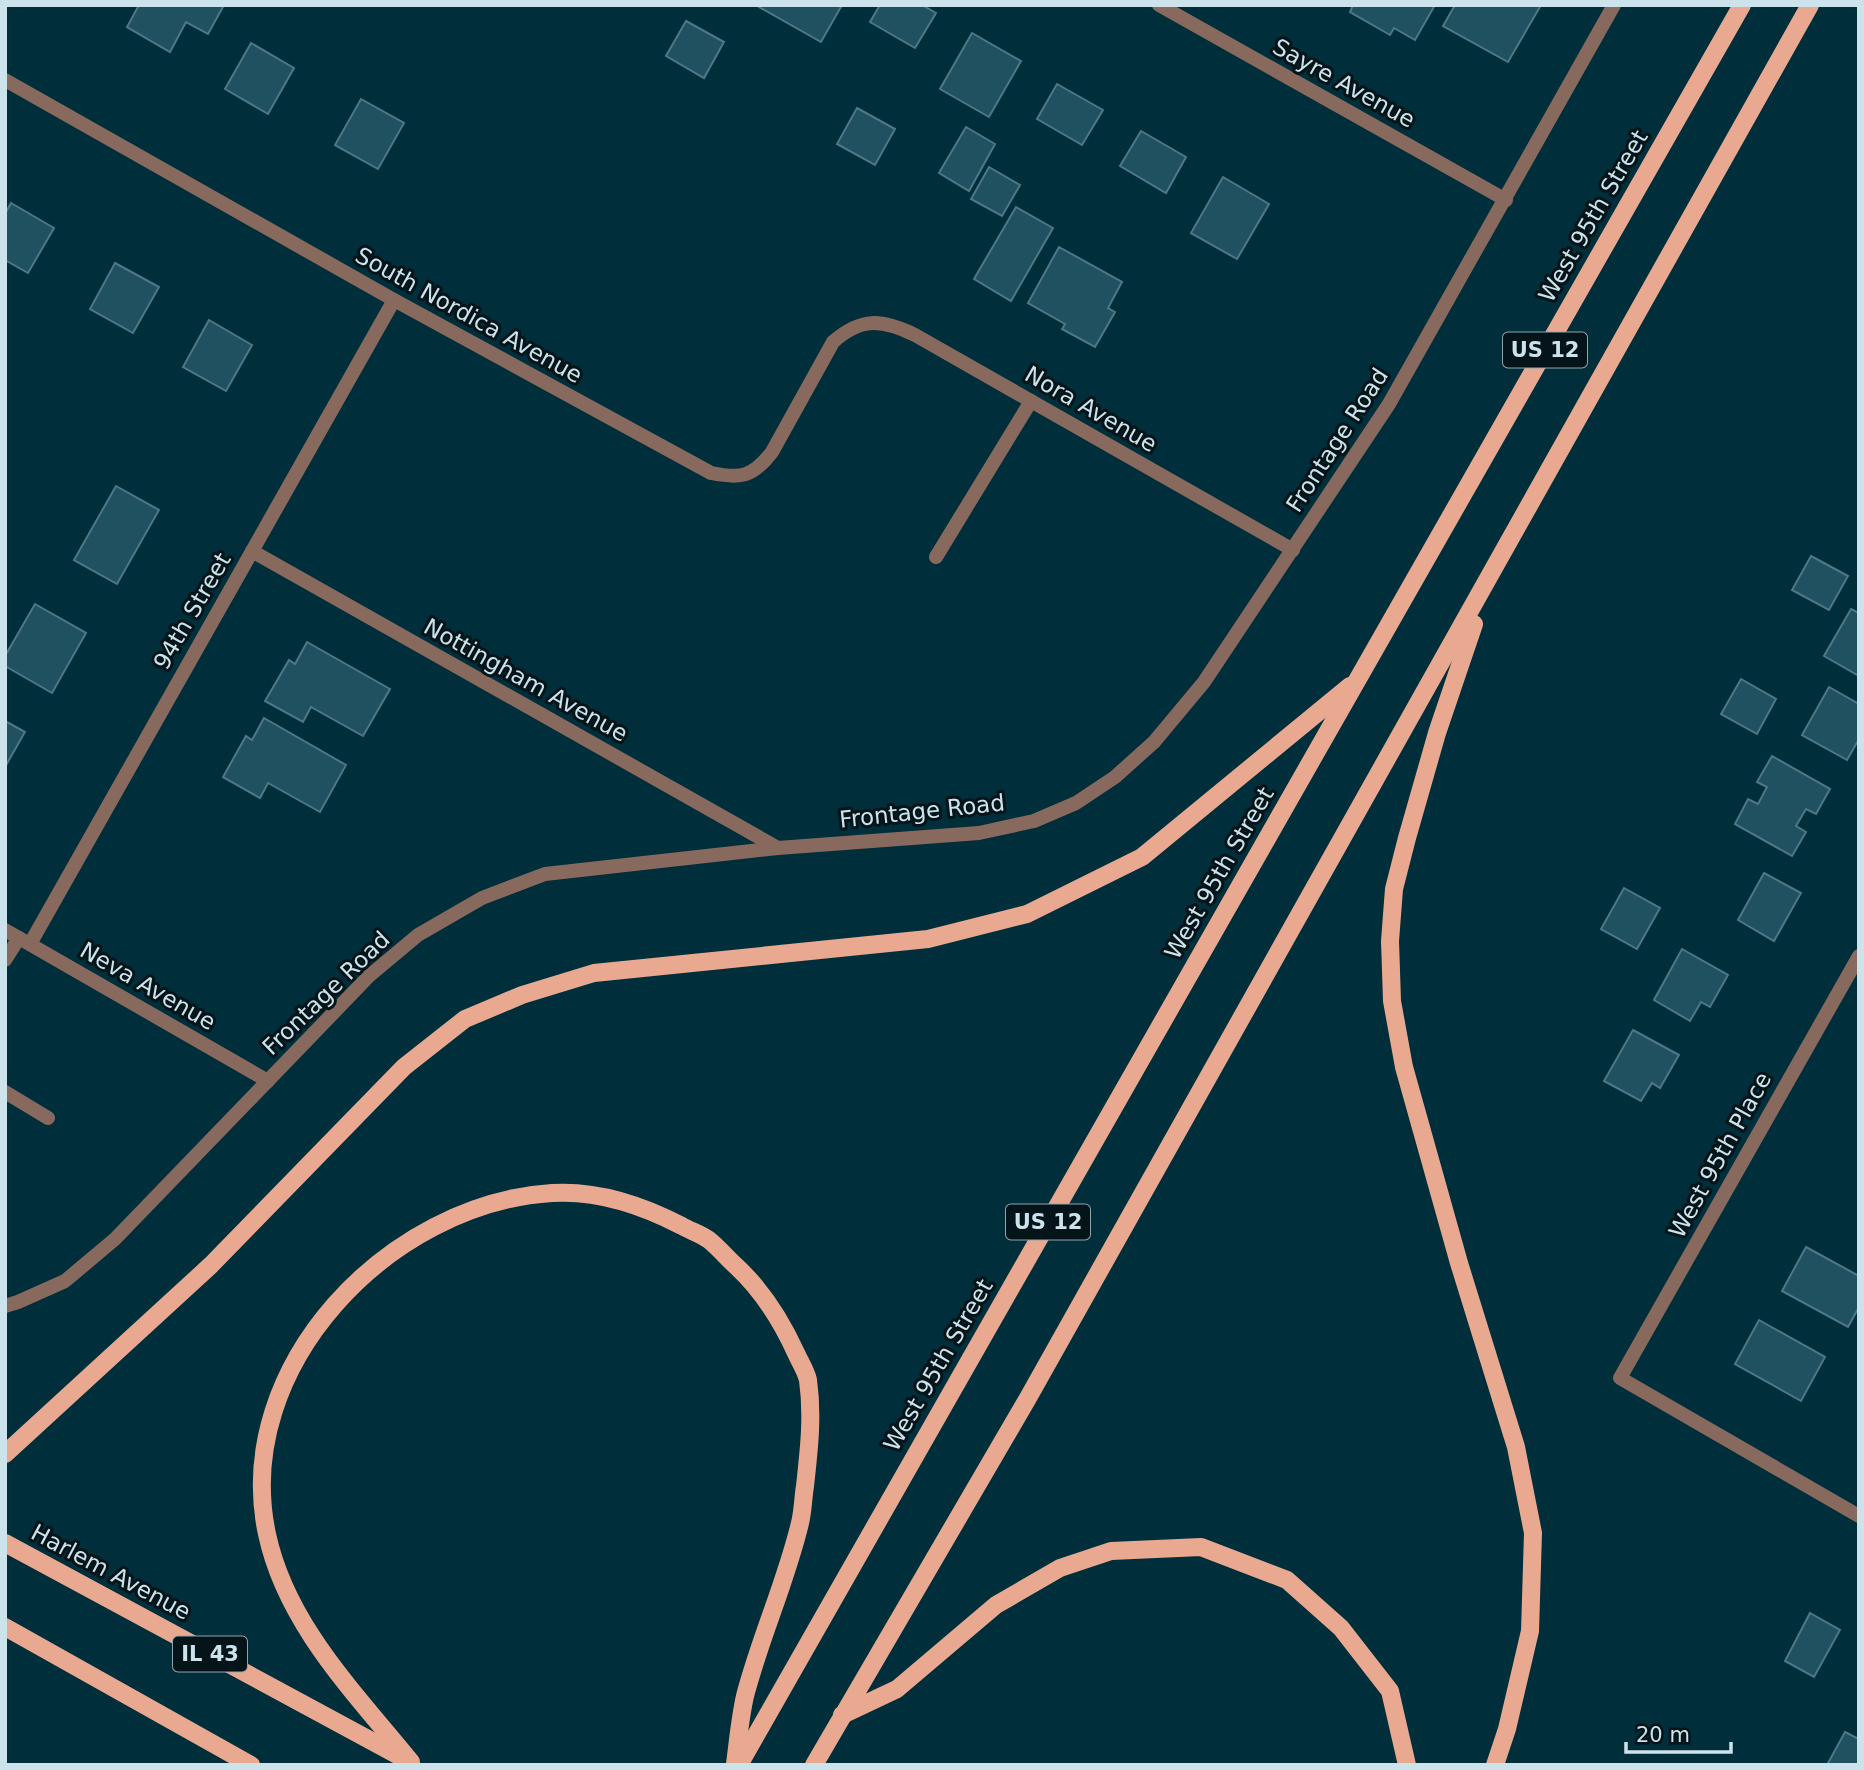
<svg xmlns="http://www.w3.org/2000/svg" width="1864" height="1770" viewBox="0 0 1864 1770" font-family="'DejaVu Sans',sans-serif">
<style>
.building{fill:#1f5160;stroke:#4e7887;stroke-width:2}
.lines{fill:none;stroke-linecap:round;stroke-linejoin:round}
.service{stroke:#88695e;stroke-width:14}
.minor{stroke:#88695e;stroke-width:14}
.primary{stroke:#e9a991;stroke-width:18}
.labels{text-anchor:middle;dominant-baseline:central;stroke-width:6;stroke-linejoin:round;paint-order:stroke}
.shield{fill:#041419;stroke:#91a5ac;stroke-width:2}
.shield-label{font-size:21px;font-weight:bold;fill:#cde3eb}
.street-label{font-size:23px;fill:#cde3eb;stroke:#041419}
</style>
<rect width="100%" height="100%" fill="#002e3b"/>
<g class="building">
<path d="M139 5H224L208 34 186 22 170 52 127 27Z"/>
<path d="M760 5H842L821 42 759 7Z"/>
<path d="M880 5H922L936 13 915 48 870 22Z"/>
<path d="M1353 5H1435L1415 40 1394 28 1390 35 1350 12Z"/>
<path d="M1455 5H1541L1508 62 1443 26Z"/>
<path d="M686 21 724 42 704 78 666 56Z"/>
<path d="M972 33 1021 61 989 117 940 89Z"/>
<path d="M251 43 294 68 268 114 225 89Z"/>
<path d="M1057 84 1103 110 1082 145 1037 119Z"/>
<path d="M361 99 404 123 378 169 335 145Z"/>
<path d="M857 108 895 129 875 165 837 144Z"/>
<path d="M966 127 995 144 969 191 939 173Z"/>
<path d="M1141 131 1186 157 1166 193 1120 166Z"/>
<path d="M989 167 1020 185 1002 216 971 199Z"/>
<path d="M1223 177 1269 204 1237 259 1191 233Z"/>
<path d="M11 203 54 228 28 273 5 260V214Z"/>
<path d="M1016 207 1053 228 1011 301 974 279Z"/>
<path d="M1059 247 1122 282 1108 308 1115 312 1095 347 1062 329 1065 324 1028 303Z"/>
<path d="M115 263 159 287 133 333 90 309Z"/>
<path d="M209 320 252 345 226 391 183 367Z"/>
<path d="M116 486 159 510 117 584 74 560Z"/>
<path d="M1811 556 1848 576 1829 610 1792 590Z"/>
<path d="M35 604 86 633 52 693 5 666V656Z"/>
<path d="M1851 609 1859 613V676L1824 656Z"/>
<path d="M307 642 390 689 363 736 311 707 303 722 265 701 289 660 295 664Z"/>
<path d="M1741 679 1776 699 1757 734 1721 714Z"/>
<path d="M1829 687 1859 704V739L1847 760 1802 735Z"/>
<path d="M264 718 346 765 320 812 268 783 260 798 223 777 246 736 252 740Z"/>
<path d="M5 721 25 732 5 767Z"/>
<path d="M1772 756 1830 789 1816 814 1806 809 1796 826 1806 832 1792 856 1735 824 1748 799 1758 804 1767 787 1757 782Z"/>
<path d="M1764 873 1801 893 1774 941 1738 920Z"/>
<path d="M1624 888 1660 908 1637 949 1601 929Z"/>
<path d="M1682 949 1728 975 1710 1007 1701 1002 1690 1021 1654 1000Z"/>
<path d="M1633 1030 1679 1055 1660 1088 1652 1083 1641 1101 1604 1081Z"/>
<path d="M1806 1247 1859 1276V1307L1848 1327 1782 1291Z"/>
<path d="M1759 1320 1825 1357 1801 1401 1735 1364Z"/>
<path d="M1810 1613 1840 1630 1814 1677 1785 1661Z"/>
<path d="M1845 1732 1859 1739V1765H1827Z"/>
</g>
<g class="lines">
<g class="service">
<path d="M936 557 1031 401"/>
<path d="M5 960 19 938"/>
<path d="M5 1092 48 1118"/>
</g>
<g class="minor">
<path d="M1159 5 1506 200"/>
<path d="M5 80 394 300 711 473C741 479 753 477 772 452L833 342C861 317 882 319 915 335L1293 550"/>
<path d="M252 551 778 848"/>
<path d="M5 930 268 1081"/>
<path d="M30 944 394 300"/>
<path d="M1859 956 1620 1378 1859 1516"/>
<path d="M5 1306 18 1302 65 1281 115 1239 369 976 418 935 482 898 545 874 778 848 979 833 1034 821 1076 803 1115 777 1154 742 1204 682 1389 404 1614 5"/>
</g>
<g class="primary">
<path d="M1474 624 1437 733 1407 838 1394 889 1390 941 1392 1001 1404 1067 1459 1263 1516 1447 1533 1533 1530 1631 1507 1729 1495 1765"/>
<path d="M5 1454 211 1265 404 1067 465 1019 522 995 594 973 928 939 1027 914 1142 857 1350 686"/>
<path d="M5 1543 403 1758"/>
<path d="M5 1627 251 1765"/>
<path d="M842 1715 897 1689 996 1605 1060 1568 1111 1551 1201 1547 1287 1580 1341 1628 1390 1691 1407 1765"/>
<path d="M411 1762C355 1693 286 1624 267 1534 231 1366 390 1203 552 1193 599 1190 642 1205 682 1226 691 1231 701 1234 709 1240 719 1248 727 1258 736 1266 763 1291 781 1320 796 1353 800 1362 806 1371 808 1380 813 1416 809 1450 805 1486 803 1498 803 1511 800 1523 786 1582 760 1638 745 1696 740 1718 738 1741 735 1764"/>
<path d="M739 1765 1742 5"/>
<path d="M814 1765 1028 1398 1810 5"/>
</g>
</g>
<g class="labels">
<g class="shield">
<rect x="1503" y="332.5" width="84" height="35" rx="5"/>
<rect x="1006" y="1204.5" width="84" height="35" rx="5"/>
<rect x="173" y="1636.5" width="74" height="35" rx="5"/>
</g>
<g class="shield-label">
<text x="1545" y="350">US 12</text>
<text x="1048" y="1222">US 12</text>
<text x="210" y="1654">IL 43</text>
</g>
<g class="street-label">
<text transform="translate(1344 83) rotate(29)">Sayre Avenue</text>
<text transform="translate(1593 216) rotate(-60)">West 95th Street</text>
<text transform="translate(469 315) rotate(29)">South Nordica Avenue</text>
<text transform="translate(1091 409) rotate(30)">Nora Avenue</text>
<text transform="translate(1337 440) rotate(-57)">Frontage Road</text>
<text transform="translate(192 611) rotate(-60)">94th Street</text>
<text transform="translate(526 680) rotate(29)">Nottingham Avenue</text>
<text transform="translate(922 811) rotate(-6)">Frontage Road</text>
<text transform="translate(1219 873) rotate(-60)">West 95th Street</text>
<text transform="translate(148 986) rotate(30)">Neva Avenue</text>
<text transform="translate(326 993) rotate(-44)">Frontage Road</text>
<text transform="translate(1720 1155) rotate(-61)">West 95th Place</text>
<text transform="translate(938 1365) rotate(-60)">West 95th Street</text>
<text transform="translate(111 1572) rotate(28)">Harlem Avenue</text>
</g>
</g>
<rect width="1864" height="1770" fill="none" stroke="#cde3eb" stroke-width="14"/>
<path d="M1626 1742v10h105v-10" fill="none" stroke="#cde3eb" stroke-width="3.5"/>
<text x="1636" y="1742" font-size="21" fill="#cde3eb" stroke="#041419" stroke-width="5" paint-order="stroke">20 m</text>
</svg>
